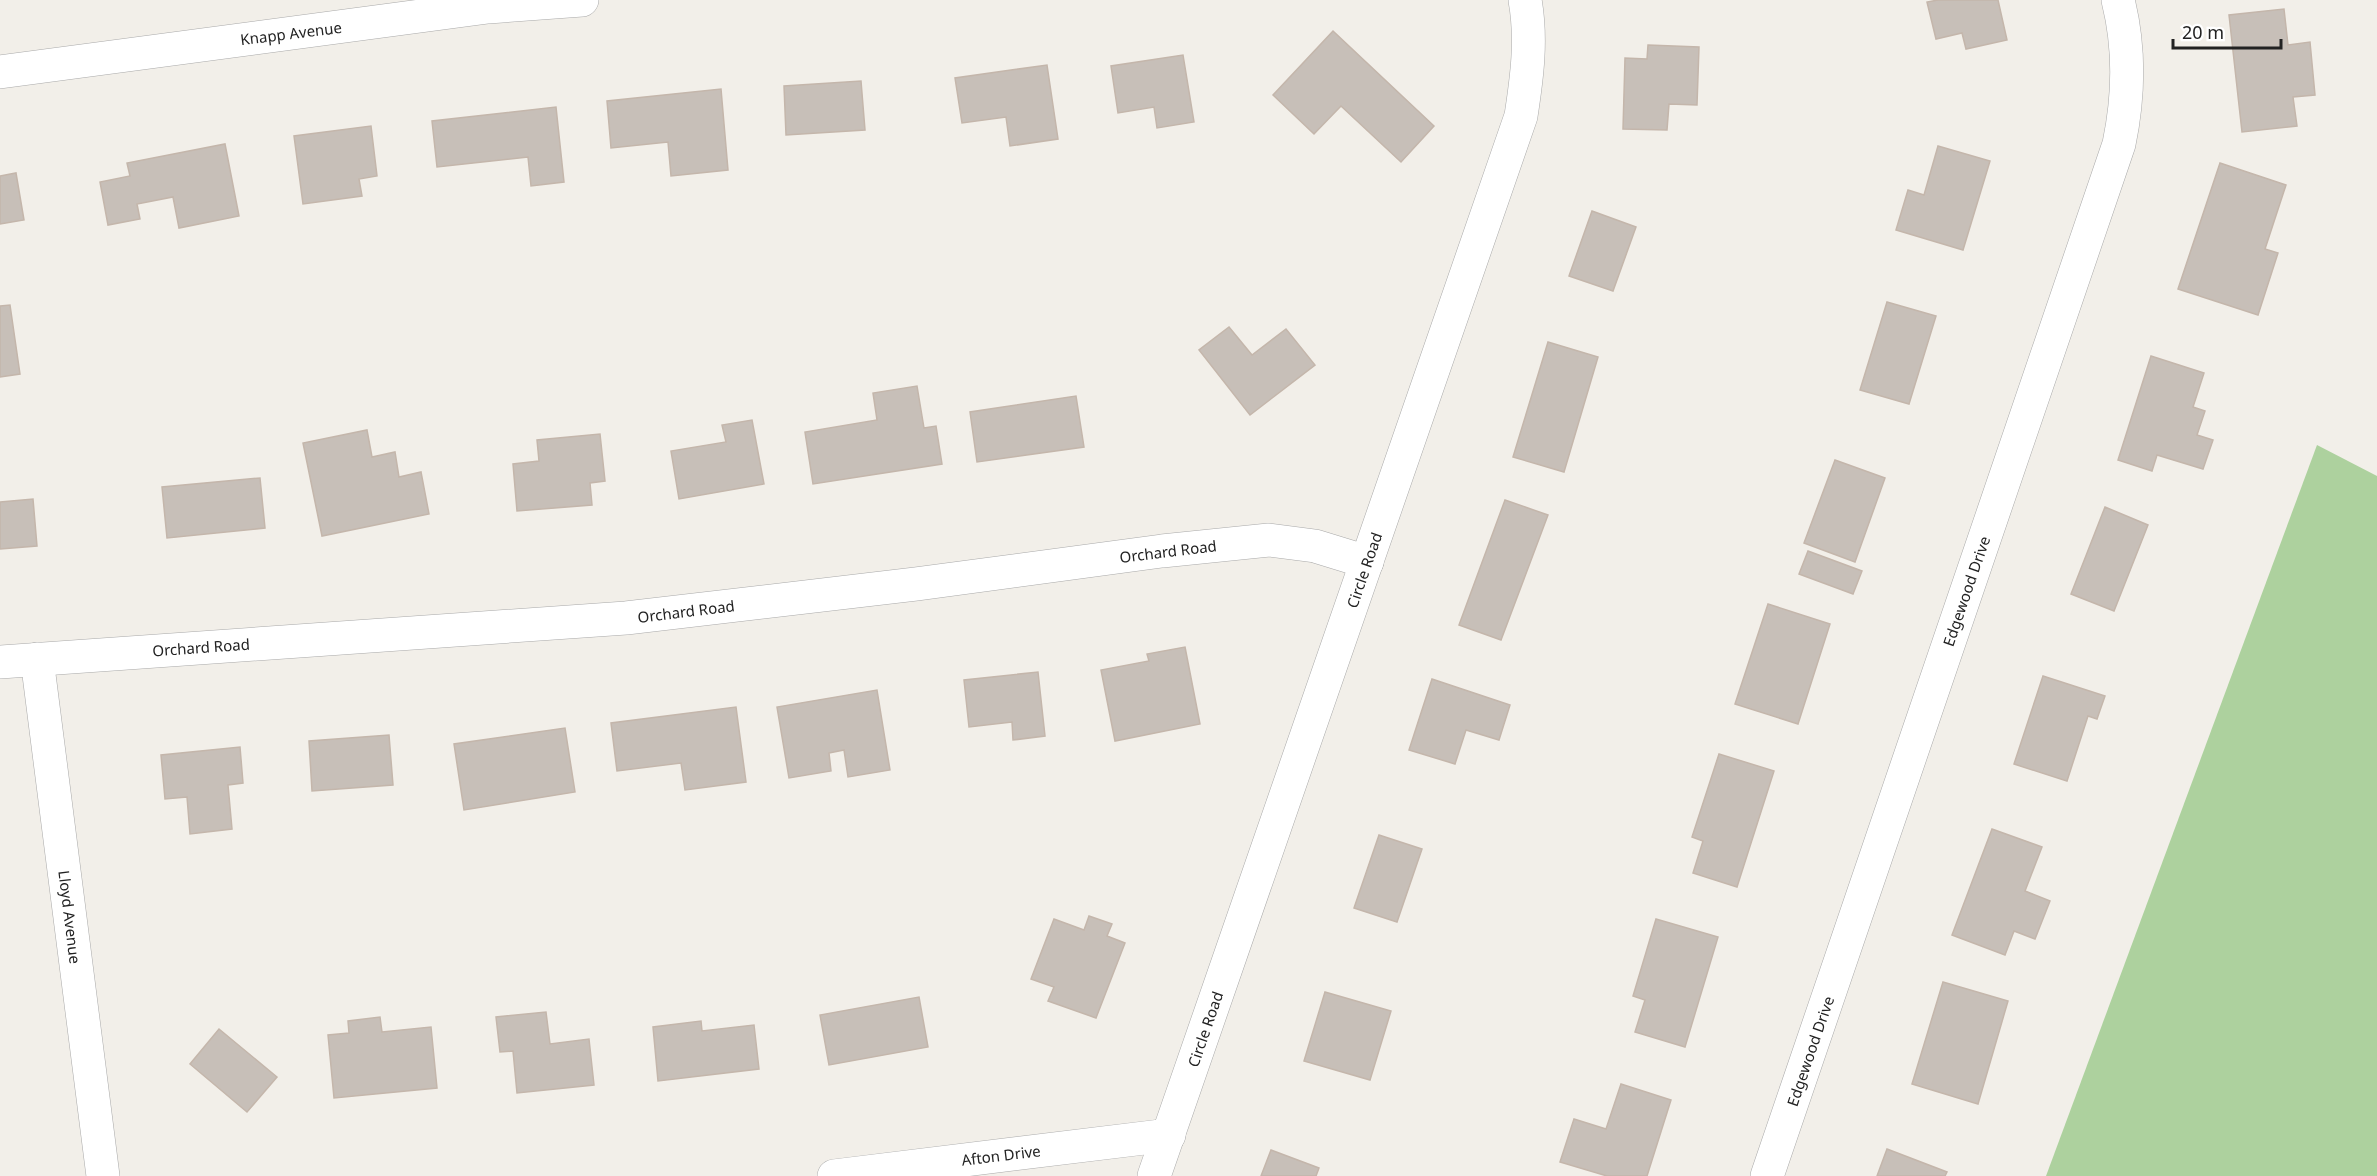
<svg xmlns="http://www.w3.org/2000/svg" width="2377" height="1176" viewBox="0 0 2377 1176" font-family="'Noto Sans',sans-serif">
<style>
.forest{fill:#add19e}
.building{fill:#c7bfb8;stroke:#c4b6ab;stroke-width:1.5}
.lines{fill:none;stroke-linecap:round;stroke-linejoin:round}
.minor-casing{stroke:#a9a9a9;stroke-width:34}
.minor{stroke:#fff;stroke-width:33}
.labels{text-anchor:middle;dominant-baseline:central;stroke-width:6;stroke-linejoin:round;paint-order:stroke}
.street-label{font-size:15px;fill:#222;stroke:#fff}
</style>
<rect width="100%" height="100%" fill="#f2efe9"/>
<path class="forest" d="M2317 445 2377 476V1176H2046Z"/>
<g class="building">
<path d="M1938 0H1998L2007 40 1966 49 1962 33 1936 39 1927 2Z"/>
<path d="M2284 9 2288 45 2310 42 2315 95 2293 97 2297 126 2242 132 2229 15Z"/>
<path d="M1333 31 1434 126 1401 162 1341 106 1314 134 1273 95Z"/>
<path d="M1648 45 1699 47 1697 105 1669 104 1667 130 1623 129 1625 58 1647 59Z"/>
<path d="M1183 55 1194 122 1157 128 1154 107 1118 113 1111 66Z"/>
<path d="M1047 65 1058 139 1010 146 1006 117 962 123 955 78Z"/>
<path d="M861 81 865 130 786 135 784 86Z"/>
<path d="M721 89 728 170 671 176 668 142 611 148 607 101Z"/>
<path d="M556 107 564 182 531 186 528 157 437 167 432 121Z"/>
<path d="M371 126 377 176 359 179 362 196 303 204 294 136Z"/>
<path d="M225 144 239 216 179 228 173 197 137 204 140 219 108 225 100 182 130 176 127 163Z"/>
<path d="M1938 146 1990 161 1963 250 1896 230 1908 190 1924 195Z"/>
<path d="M2220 163 2286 185 2265 249 2278 253 2258 315 2178 289Z"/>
<path d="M16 173 24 220 0 224V176Z"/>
<path d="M1592 211 1636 227 1613 291 1569 276Z"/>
<path d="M1887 302 1936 316 1909 404 1860 390Z"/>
<path d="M10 305 20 374 0 377V306Z"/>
<path d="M1229 327 1252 355 1286 329 1315 365 1250 415 1199 350Z"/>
<path d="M1548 342 1598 357 1564 472 1513 457Z"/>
<path d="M2151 356 2204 373 2193 407 2205 411 2197 435 2213 440 2203 469 2157 455 2152 471 2118 460Z"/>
<path d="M917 386 924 428 936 426 942 464 813 484 805 432 877 420 873 393Z"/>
<path d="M1076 396 1084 447 977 462 970 412Z"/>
<path d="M752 420 764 484 679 499 671 451 726 442 722 425Z"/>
<path d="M367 430 372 457 395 452 399 477 421 472 429 514 322 536 303 443Z"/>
<path d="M600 434 605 481 590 483 592 505 517 511 513 464 539 461 537 440Z"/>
<path d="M1835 460 1885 478 1855 562 1804 543Z"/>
<path d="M260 478 265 528 167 538 162 487Z"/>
<path d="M33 499 37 546 0 549V502Z"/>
<path d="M1505 500 1548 515 1501 640 1459 625Z"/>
<path d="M2105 507 2148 525 2114 611 2071 594Z"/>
<path d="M1808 551 1862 571 1853 594 1799 574Z"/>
<path d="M1768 604 1830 624 1798 724 1735 704Z"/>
<path d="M1185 647 1200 724 1115 741 1101 670 1149 661 1147 654Z"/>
<path d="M1038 672 1045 736 1013 740 1012 722 969 727 964 680Z"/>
<path d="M2043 676 2105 696 2097 719 2088 716 2067 781 2014 764Z"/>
<path d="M1432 679 1510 705 1499 740 1466 730 1455 764 1409 750Z"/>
<path d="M877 690 890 770 848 777 844 750 829 753 831 771 789 778 777 707Z"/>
<path d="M736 707 746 782 685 790 681 763 617 771 611 723Z"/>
<path d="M565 728 575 792 464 810 454 744Z"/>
<path d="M389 735 393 785 312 791 309 741Z"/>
<path d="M240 747 243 783 228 785 232 829 190 834 187 797 165 799 161 755Z"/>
<path d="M1719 754 1774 771 1737 887 1693 873 1703 841 1692 837Z"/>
<path d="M1992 829 2042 847 2025 891 2050 901 2035 939 2014 931 2005 955 1952 935Z"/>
<path d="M1379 835 1422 849 1397 922 1354 908Z"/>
<path d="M1089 916 1112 924 1107 936 1125 943 1096 1018 1048 1001 1054 987 1031 979 1054 919 1084 930Z"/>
<path d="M1656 919 1718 937 1685 1047 1635 1032 1645 1000 1633 996Z"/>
<path d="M1943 982 2008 1001 1978 1104 1912 1084Z"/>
<path d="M1325 992 1391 1011 1370 1080 1304 1061Z"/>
<path d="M919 997 928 1047 829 1065 820 1015Z"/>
<path d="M546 1012 550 1044 589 1039 594 1085 517 1093 513 1051 500 1052 496 1017Z"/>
<path d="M380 1017 382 1032 431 1027 437 1088 334 1098 328 1035 349 1033 348 1021Z"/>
<path d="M701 1021 702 1031 754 1025 759 1069 658 1081 653 1027Z"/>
<path d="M219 1029 277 1077 247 1112 190 1064Z"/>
<path d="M1621 1084 1671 1100 1647 1176H1607L1560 1162 1574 1119 1606 1129Z"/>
<path d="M1887 1149 1947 1172 1945 1176H1877Z"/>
<path d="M1271 1150 1319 1168 1316 1176H1261Z"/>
</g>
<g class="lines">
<g class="minor-casing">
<g id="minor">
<path d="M0 72 488 7 582 0"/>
<path d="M37 659 103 1176"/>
<path d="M0 662 626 618 916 584 1162 551 1269 540 1315 546 1367 562"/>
<path d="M834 1176 1169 1135"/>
<path d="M1154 1176 1521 116C1527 77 1532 39 1525 0"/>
<path d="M1767 1176 2119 144C2129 96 2130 48 2118 0"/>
</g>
</g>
<use href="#minor" class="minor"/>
</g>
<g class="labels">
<g class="street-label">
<text transform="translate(291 33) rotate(-7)">Knapp Avenue</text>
<text transform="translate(1168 551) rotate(-7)">Orchard Road</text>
<text transform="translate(1364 570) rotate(-71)">Circle Road</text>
<text transform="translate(1966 591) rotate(-71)">Edgewood Drive</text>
<text transform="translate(686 611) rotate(-7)">Orchard Road</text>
<text transform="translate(201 647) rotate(-4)">Orchard Road</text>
<text transform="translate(70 917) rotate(83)">Lloyd Avenue</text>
<text transform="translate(1205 1029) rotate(-71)">Circle Road</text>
<text transform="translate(1810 1051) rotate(-71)">Edgewood Drive</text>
<text transform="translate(1001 1155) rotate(-7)">Afton Drive</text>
</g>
</g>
<path d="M2173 39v9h108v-9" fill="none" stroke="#222222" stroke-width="3"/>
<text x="2182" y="39" font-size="18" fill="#222222" stroke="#ffffff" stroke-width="4.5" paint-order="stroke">20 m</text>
</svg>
